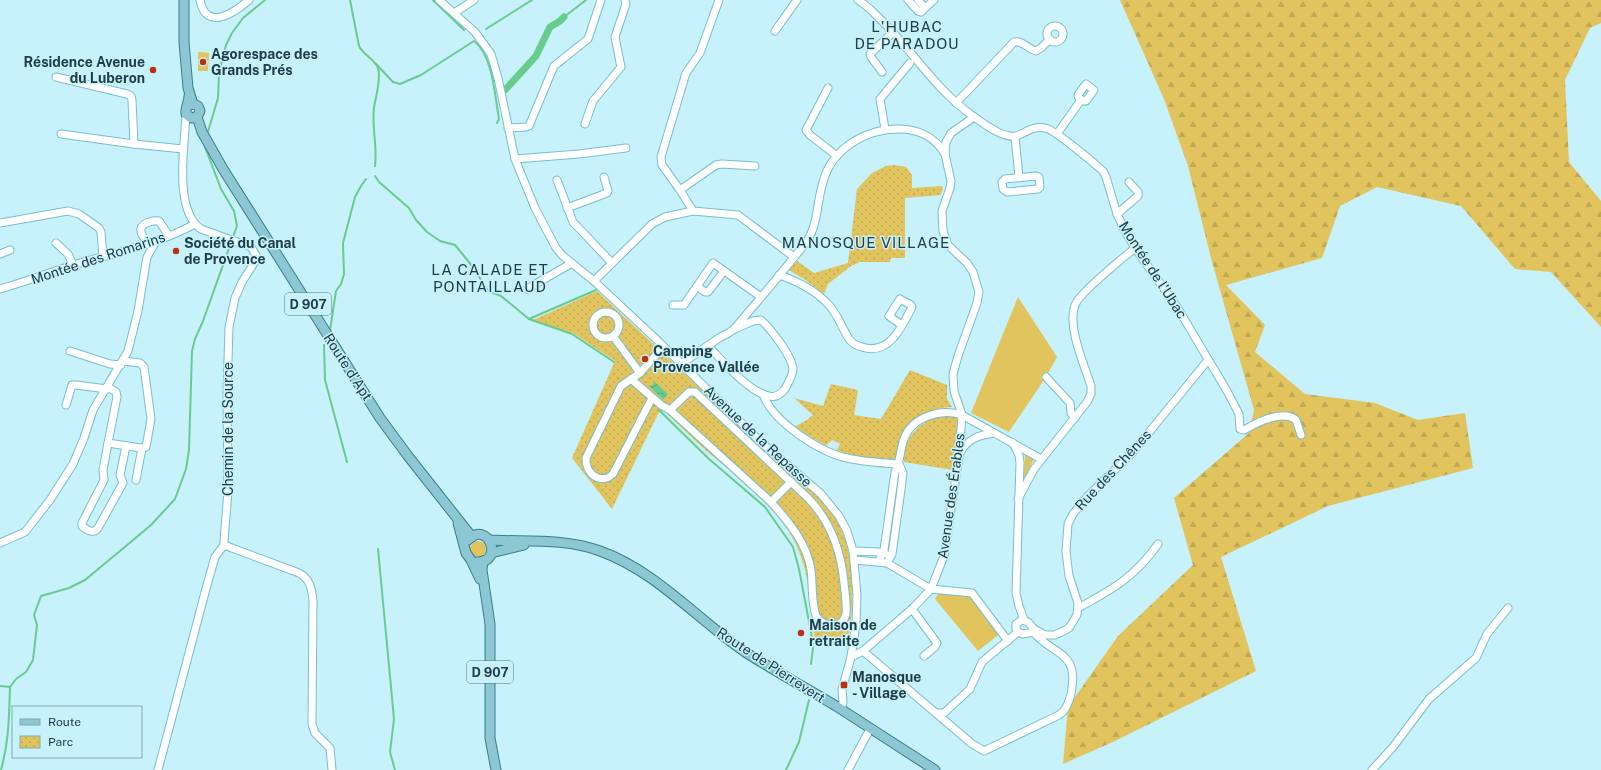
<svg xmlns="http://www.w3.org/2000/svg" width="1601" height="770" viewBox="0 0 1601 770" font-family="'Public Sans',sans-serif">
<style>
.grass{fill:#e1c45e}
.forest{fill:url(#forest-firs)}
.park{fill:url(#park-dots)}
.water{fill:url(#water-waves)}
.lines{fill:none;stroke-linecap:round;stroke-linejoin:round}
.stream{stroke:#68cc8c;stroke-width:2}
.canal{stroke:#68cc8c;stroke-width:7}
.minor-casing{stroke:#77bfd0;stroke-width:9}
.major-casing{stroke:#357f8e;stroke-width:11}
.minor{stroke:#fff;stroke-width:7}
.major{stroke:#8cc7d3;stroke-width:9}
.poi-dot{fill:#bb3010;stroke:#c7f1fb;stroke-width:1.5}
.labels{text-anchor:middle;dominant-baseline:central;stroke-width:3;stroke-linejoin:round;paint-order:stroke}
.shield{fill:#c7f1fb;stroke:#52747c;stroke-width:1}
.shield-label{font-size:13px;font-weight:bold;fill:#203e45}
.poi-label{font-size:14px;font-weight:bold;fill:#203e45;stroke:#c7f1fb;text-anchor:start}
.street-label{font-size:14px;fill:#203e45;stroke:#c7f1fb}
.neighbourhood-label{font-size:15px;letter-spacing:1px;fill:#203e45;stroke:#c7f1fb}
</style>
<defs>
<pattern id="forest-firs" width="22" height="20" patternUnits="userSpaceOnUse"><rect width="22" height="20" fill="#e1c45e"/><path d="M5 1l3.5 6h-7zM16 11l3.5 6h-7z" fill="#c1a953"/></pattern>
<pattern id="park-dots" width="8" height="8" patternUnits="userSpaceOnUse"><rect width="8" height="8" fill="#e1c45e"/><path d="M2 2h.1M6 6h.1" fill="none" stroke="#c1a953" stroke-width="1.8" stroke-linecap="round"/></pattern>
<pattern id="water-waves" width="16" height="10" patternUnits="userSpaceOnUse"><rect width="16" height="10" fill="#68cc8c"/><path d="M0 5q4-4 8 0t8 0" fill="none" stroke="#55a774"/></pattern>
</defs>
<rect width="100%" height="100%" fill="#c7f1fb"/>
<g class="grass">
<path d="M198 52 209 53 208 71H198Z"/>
<path d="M1018 297 1057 357 1046 377 1009 432 971 413Z"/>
<path d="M1025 453 1034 458 1026 477 1024 476Z"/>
<circle cx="478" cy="549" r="8"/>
<path d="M939 592 970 596 997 632V636L978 651 935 599Z"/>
</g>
<path class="forest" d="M1120 0H1601V23L1590 28 1565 80 1569 162 1601 201V327L1551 272 1515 269 1461 206 1377 187 1340 206 1322 258 1226 285 1265 325 1255 352 1305 394 1375 403 1418 420 1465 413 1473 468 1328 506 1221 557 1256 671 1115 741 1063 764 1068 707 1118 636 1193 565 1174 498 1249 433 1254 410 1211 258 1188 166 1164 99Z"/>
<g class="park">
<path d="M894 165 906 167 912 175V188L943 186 941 195 905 198V258H891L890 262H860L851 266 828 284 824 294 807 281 789 270 797 261 814 273 848 263 857 189 872 173 886 166Z"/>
<path d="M597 291 788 471C800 480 813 489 823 501 859 540 855 599 847 647L815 645C812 618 810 582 801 557 788 517 751 490 721 463 701 447 683 429 664 411H660L658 414 612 509 572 458 615 361 573 333 531 321Z"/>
<path d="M910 370 947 385V399L952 407C915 409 903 425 895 460 875 459 857 458 837 450L840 444 832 440 826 446 794 427 807 420 813 415 794 398 823 406 831 384 858 390 854 415 881 419Z"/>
<path d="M939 415 958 416 960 420 953 470 904 462C901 439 920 423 939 415Z"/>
</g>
<path class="water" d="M655 382 668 394 663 400 650 387Z"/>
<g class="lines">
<g class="stream">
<path d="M350 0 359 46C363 55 375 59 378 68 381 77 377 93 375 102 370 122 378 145 375 166"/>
<path d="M433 0 464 30"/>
<path d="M564 17 586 0"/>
<path d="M486 29 532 0"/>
<path d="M376 64 393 82 400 84 421 75 474 41C493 55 495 97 499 119L497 123"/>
<path d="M207 135 218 98 219 73 226 45 232 33 243 18 265 0"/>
<path d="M375 176 379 182 409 208 416 220 427 232 440 241 455 245 473 267 488 291 501 296 529 319 572 334 614 362"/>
<path d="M529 319 596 290"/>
<path d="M330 330 336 291 341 284 344 274 343 243 355 197 361 186 366 179"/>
<path d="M324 345 325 380 347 462"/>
<path d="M660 411 709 459 765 507 793 547 799 569 811 632 813 648 811 664"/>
<path d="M378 549 394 719 390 752 395 770"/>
<path d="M0 686 10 687"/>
<path d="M1 770C9 741 9 717 10 687L16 679 26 672 33 660 37 625 34 615 41 596 69 588 85 580 132 541 151 525 175 499 186 469 189 450 192 351 195 339 203 321 237 226 234 211 221 189 205 147V145"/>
<path d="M786 770 799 742 809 700"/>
</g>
<path class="canal" d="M505 90 536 56 550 27 560 21 564 17"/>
<g class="minor-casing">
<g id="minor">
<path d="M200 0C206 32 234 13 249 0"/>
<path d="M439 0 475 32 491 54 498 78 515 159 535 208 556 248 563 256 594 281 656 339 762 443 821 494 839 516 847 531 853 551 857 595 856 624 851 657 842 690 843 702 841 709"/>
<path d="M719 0 700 53 686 73 661 157 662 165 680 190 693 211 738 215 794 257"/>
<path d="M858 0C868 6 875 14 883 22 914 53 937 91 973 116 984 124 1006 141 1019 135 1028 131 1034 126 1045 128 1054 129 1094 163 1103 171L1106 177 1117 214 1124 229 1135 248 1177 307 1227 391 1239 414 1240 429 1244 430C1256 423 1283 409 1296 420L1301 435"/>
<path d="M908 0 918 11 921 12 925 8 918 0"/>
<path d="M925 8 934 0"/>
<path d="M454 13 474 0"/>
<circle cx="1055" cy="34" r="8"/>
<path d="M775 31 797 0"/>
<path d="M882 72 871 57 870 54 893 32"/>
<path d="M56 77 127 94 131 96 132 100 134 144 61 134"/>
<path d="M1086 84 1094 90 1086 101H1084L1079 98 1078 95Z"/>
<path d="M828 88 806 130 810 135 837 156"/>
<path d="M956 103 1014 42C1022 40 1028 49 1036 51L1041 48 1050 39"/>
<path d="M585 124 593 101 621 67 615 37 626 4 625 0"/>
<path d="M508 128 526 127 529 126 554 66 588 39 601 0"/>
<path d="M885 129 880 99 910 63"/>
<path d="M1057 134 1081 100"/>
<path d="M1015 137 1019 177"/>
<path d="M134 144 183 149"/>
<path d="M515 159 579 154 626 148"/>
<path d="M1036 176 1039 177 1040 187 1038 189 1007 192 1003 189 1002 182 1005 179Z"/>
<path d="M557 180 573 222 612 263"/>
<path d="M680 190 716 165 722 164 755 166"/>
<path d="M567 208 607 193 608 191 604 177"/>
<path d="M1117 214 1138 196V192L1129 182"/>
<path d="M0 223 68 211 79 214 99 228 101 232 103 257"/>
<path d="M56 243 68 254 73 265"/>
<path d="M148 244C146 241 142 236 141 232 139 223 153 220 159 221L169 236"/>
<path d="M0 254 10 250"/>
<path d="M779 275C797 281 816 291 829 305 838 315 842 328 849 339 853 344 857 346 862 347 889 356 902 327 912 307L911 305 900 299 889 316 900 324 903 323"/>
<path d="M594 281 652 224 665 217 693 211"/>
<path d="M697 286 705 292H708L724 271"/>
<path d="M0 289C24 282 49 273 73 265 114 253 156 245 195 224"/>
<path d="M527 289 572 263"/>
<path d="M673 305H684L713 263 761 297"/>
<circle cx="606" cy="325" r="13"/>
<path d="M613 336 640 373"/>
<path d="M708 346C723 361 748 392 769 396 776 398 781 394 785 389 788 383 793 375 793 369 792 356 770 328 761 320L753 321 735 329"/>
<path d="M70 351 110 364 121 365"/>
<path d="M681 364C694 355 706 347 719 338 724 335 730 333 734 329 742 320 750 310 758 301 773 283 789 264 804 245 819 226 816 204 823 182 832 148 866 129 899 129 918 129 935 137 945 154"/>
<path d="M1046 377 1070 403 1071 413 1075 418"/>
<path d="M631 379 661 405 670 410 771 502C788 521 807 543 811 570 813 585 811 601 816 616 823 627 842 631 846 614 847 604 845 593 844 583 841 550 831 522 808 498L695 392H689L670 410"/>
<path d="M108 387 116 392 117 397 108 443 141 448 146 447 151 419 144 367 140 363 124 361"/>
<path d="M763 394C772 421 819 452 847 458 864 462 882 463 899 464"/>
<path d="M652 398 613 474C600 486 585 473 586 458L621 386 640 373 663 347"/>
<path d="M66 405 72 385H76L107 389"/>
<path d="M108 443 103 470 104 480 82 523V526C88 531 94 534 98 528L123 483 120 475 126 446"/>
<path d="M1013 443 1019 455 1020 463 1016 593 1019 606 1024 620"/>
<path d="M960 453C967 439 979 435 994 433"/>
<path d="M136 480 142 448"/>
<path d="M1018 499 1034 469 1087 402 1091 394V386C1084 364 1067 327 1075 305 1079 293 1123 258 1135 248"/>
<path d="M771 502 791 482"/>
<path d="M0 543 25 532 50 500 73 464 84 438 93 410 128 351 138 311 147 257 156 241"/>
<path d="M224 545 299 573C310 579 312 589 313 601L312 724 315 733 330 748 332 770"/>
<path d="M853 551 880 552 886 554"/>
<path d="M855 560 887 563 931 589 972 593 1008 641"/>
<path d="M879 561 884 550 895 472C900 462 900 452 903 442 910 417 940 408 962 415L1041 459"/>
<path d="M887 563 892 554 900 497 903 473 899 464"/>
<path d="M1078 608C1112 590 1136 576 1158 544"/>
<path d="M912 609 937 643 935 647 924 656"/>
<path d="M1022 620 1028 622 1034 629 1033 632 1023 634 1018 632 1016 629V624Z"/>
<path d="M1034 629 1045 635H1055L1069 628 1077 615 1078 603 1069 576 1066 551 1068 524 1073 514 1087 497 1133 452 1208 360"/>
<path d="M863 651 971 743 984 751 1059 715C1066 711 1069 702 1071 694 1080 651 1054 656 1033 632"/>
<path d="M851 657 863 651 912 609 931 589 944 556 959 456 962 415 954 391 953 374 958 356 977 303 979 292 973 272 967 263 948 245 943 231 942 211 950 188 951 181 945 154 946 142 951 133 974 117"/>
<path d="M937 713H944L970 689 982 662 1018 632"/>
<path d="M158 770 207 585 215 557 224 545V541L228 491 227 394 229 327 235 298 242 282 254 263 256 255 251 247 201 229C173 210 185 143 186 114"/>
<path d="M848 770 870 729 866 725"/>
<path d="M1372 770 1393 747 1429 699 1476 658 1487 634 1508 608"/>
</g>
</g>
<g class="major-casing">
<g id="major">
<path d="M184 0V42L188 88 193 104"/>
<path d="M189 105 193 104 198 106 200 111 197 117 191 118 186 114C185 108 189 102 189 96"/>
<path d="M197 117 202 132 223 169 380 418 408 456 472 537"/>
<path d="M458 523 466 553 471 560 480 579"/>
<path d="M468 540C488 519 505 563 477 562"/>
<path d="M489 540C526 542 565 538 600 551 656 571 697 619 745 652 775 671 806 688 836 706 869 727 902 749 935 770"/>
<path d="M491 553 524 545"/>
<path d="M483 561 482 570 490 624V738L496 770"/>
</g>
</g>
<use href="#minor" class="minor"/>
<use href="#major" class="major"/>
</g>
<g class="poi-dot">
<circle cx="203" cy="62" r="4"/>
<circle cx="153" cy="70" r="4"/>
<circle cx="176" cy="251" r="4"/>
<circle cx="645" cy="359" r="4"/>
<circle cx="801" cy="633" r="4"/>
<rect x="840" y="681" width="8" height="8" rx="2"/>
</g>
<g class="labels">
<g class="shield">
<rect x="285" y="293" width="46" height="22" rx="3"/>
<rect x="467" y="661" width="46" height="22" rx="3"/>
</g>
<g class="shield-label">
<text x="308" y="304">D 907</text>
<text x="490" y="672">D 907</text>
</g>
<g class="poi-label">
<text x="211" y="54">Agorespace des<tspan x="211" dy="16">Grands Prés</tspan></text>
<text x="145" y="62" text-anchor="end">Résidence Avenue<tspan x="145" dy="16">du Luberon</tspan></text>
<text x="184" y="243">Société du Canal<tspan x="184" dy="16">de Provence</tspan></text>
<text x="653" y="351">Camping<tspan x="653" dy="16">Provence Vallée</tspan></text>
<text x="809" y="625">Maison de<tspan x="809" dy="16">retraite</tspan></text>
<text x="852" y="677">Manosque<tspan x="852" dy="16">- Village</tspan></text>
</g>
<g class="street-label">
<text transform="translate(98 258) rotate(-18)">Montée des Romarins</text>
<text transform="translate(1153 270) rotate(57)">Montée de l'Ubac</text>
<text transform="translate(348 367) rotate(57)">Route d'Apt</text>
<text transform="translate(228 429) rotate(-90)">Chemin de la Source</text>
<text transform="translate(758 436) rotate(43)">Avenue de la Repasse</text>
<text transform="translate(1113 470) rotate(-47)">Rue des Chênes</text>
<text transform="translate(951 496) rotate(-82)">Avenue des Érables</text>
<text transform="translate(771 665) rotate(33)">Route de Pierrevert</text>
</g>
<g class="neighbourhood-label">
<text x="907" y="26">L'HUBAC<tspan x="907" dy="17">DE PARADOU</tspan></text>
<text x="866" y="242">MANOSQUE VILLAGE</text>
<text x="490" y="269">LA CALADE ET<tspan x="490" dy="17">PONTAILLAUD</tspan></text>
</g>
</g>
<rect x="12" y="706" width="130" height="52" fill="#c7f1fb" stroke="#84a9b2"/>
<rect x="20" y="719" width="20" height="6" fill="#8cc7d3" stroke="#84a9b2"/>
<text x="48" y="726" font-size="12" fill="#203e45">Route</text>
<rect x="20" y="736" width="20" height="12" fill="url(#park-dots)" stroke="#84a9b2"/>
<text x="48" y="746" font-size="12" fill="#203e45">Parc</text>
</svg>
